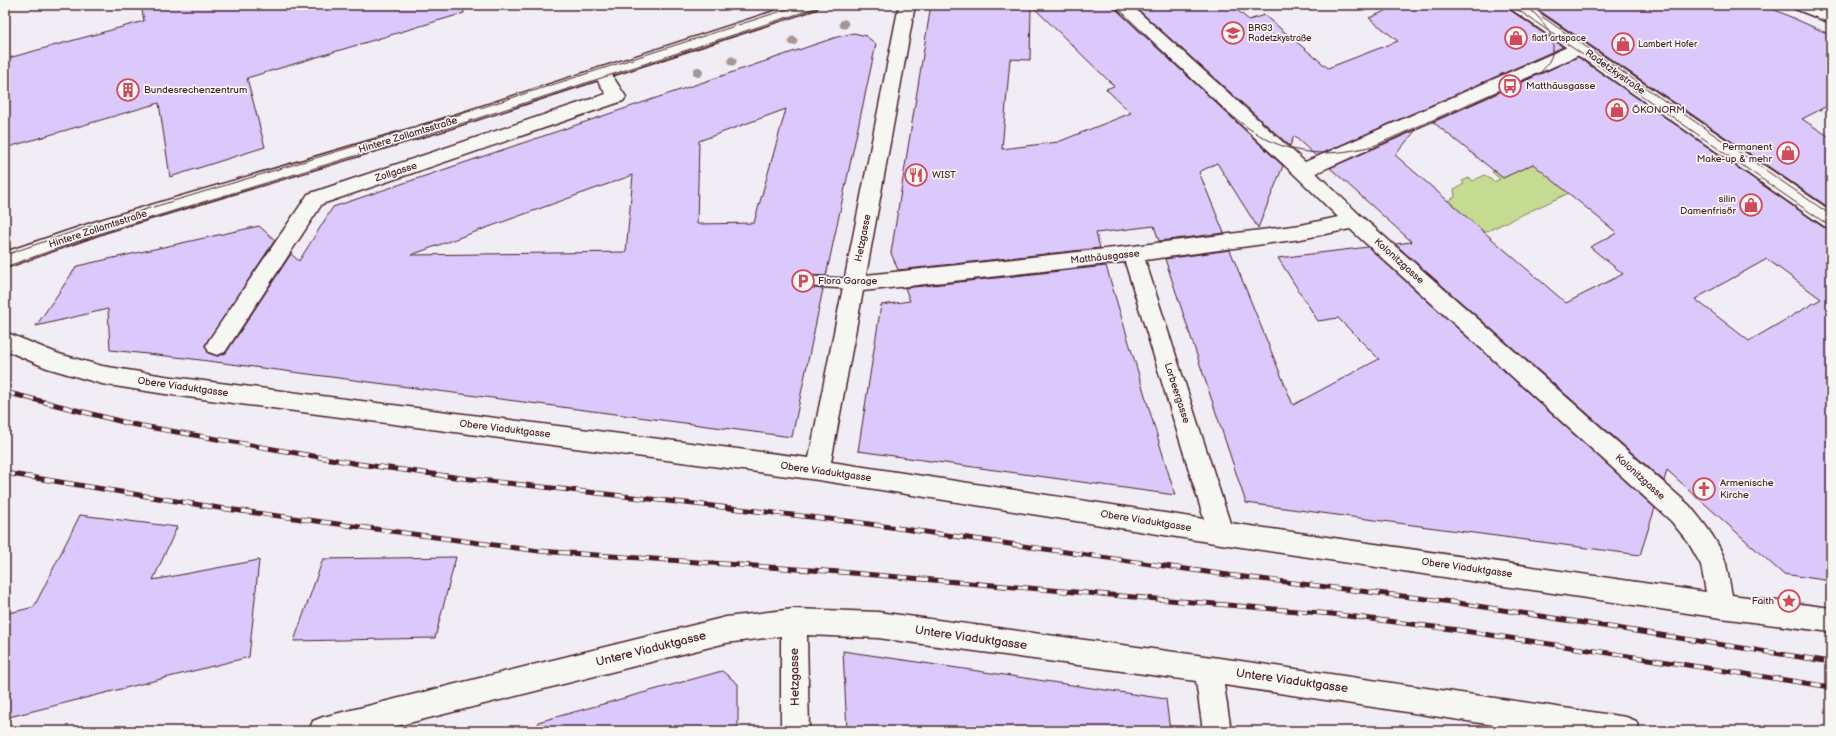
<svg xmlns="http://www.w3.org/2000/svg" width="1836" height="736" viewBox="0 0 1836 736" font-family="'Balsamiq Sans',sans-serif">
<style>
.green{fill:#c4db91;stroke:#877d5e}
.building{fill:#dbc9fb;stroke:#4a1f2b;fill-rule:evenodd}
.lines{fill:none;stroke-linecap:round;stroke-linejoin:round}
.lane-casing{stroke:#4a1f2b;stroke-width:3}
.street-casing{stroke:#4a1f2b;stroke-width:3}
.secondary-casing{stroke:#4a1f2b;stroke-width:3}
.lane{fill:#f6f6f2;fill-rule:evenodd}
.street{fill:#f6f6f2;fill-rule:evenodd}
.secondary{fill:#f6f6f2;fill-rule:evenodd}
.tram{stroke:#4a1f2b;stroke-width:1}
.rail-casing{stroke:#4a1f2b;stroke-width:5}
.rail{stroke:#f6f6f2;stroke-width:3.5;stroke-dasharray:10;stroke-linecap:butt}
.tree{fill:#a69693}
.labels{text-anchor:middle;dominant-baseline:central;stroke-width:3.5;stroke-linejoin:round;paint-order:stroke}
.far-poi-label{font-size:9px;fill:#4a1f2b;stroke:#f6f6f2;text-anchor:start}
.street-label{font-size:10px;fill:#4a1f2b;stroke:#f6f6f2}
.poi-label{font-size:10px;fill:#4a1f2b;stroke:#f6f6f2;text-anchor:start}
.near-street-label{font-size:12px;fill:#4a1f2b;stroke:#f6f6f2}
</style>
<rect width="100%" height="100%" fill="#f1edf4"/>
<filter id="ink" filterUnits="userSpaceOnUse"><feTurbulence type="fractalNoise" baseFrequency=".025" numOctaves="2"/><feDisplacementMap in="SourceGraphic" scale="8" xChannelSelector="R" yChannelSelector="G"/><feConvolveMatrix kernelMatrix="1 2 1 2 8 2 1 2 1" color-interpolation-filters="sRGB"/></filter>
<g filter="url(#ink)">
<path class="green" d="M1519 159 1534 163 1586 185 1481 234 1446 202 1455 197 1454 189 1464 184 1462 181 1469 178 1472 181 1485 175 1494 182 1500 179 1492 172Z"/>
<g class="building">
<path d="M141 5H463L464 13 247 78 265 147 170 177 159 103 5 148V59L144 21Z"/>
<path d="M931 5H1112L1283 166 1258 228 1217 163 1199 172 1224 233 1159 241 1154 226 1096 233 1100 248 898 270 891 253ZM1031 5 1114 86 1106 89 1131 113 1058 142 1002 149 1010 59 1030 60Z"/>
<path d="M1133 5H1231L1249 20 1264 15 1328 68 1398 41 1369 18 1399 5H1508L1510 10 1563 47 1316 156 1294 136 1290 146Z"/>
<path d="M1531 5H1764L1831 35V104L1802 119 1831 138V209Z"/>
<path d="M854 33 866 36 876 44 826 276 803 275 798 276 795 280 798 286 823 289 792 437 185 358 110 350 108 309 36 326 77 266 259 226 275 240 205 345 208 353 218 356 226 353 291 254 299 261 333 207 837 37ZM786 109 754 223 697 224 699 141ZM633 175 626 252 411 255Z"/>
<path d="M1578 57 1823 227 1831 229V581L1783 574 1667 470 1664 481 1395 244 1412 242 1330 168 1416 130 1395 155 1566 303 1623 274 1590 247 1617 233 1533 164 1503 178 1433 122ZM1767 259 1821 299 1749 341 1695 299Z"/>
<path d="M1368 247 1655 508 1640 555 1246 503 1165 259 1230 250 1293 405 1379 359 1338 318 1318 321 1278 258Z"/>
<path d="M1106 266 1175 495 858 451 881 305 910 301 905 288Z"/>
<path d="M80 515 177 527 153 580 259 560 249 657 5 718V614L34 607Z"/>
<path d="M456 557 435 638 294 641 323 559Z"/>
<path d="M843 651 1166 699 1170 731H847Z"/>
<path d="M722 671 738 684V731H540L538 722Z"/>
</g>
<g class="lines">
<g class="lane-casing">
<path id="lane" d="M803 276 854 279 859 280 861 284 859 288 854 289 803 286 798 285 796 281 798 277Z"/>
</g>
<g class="street-casing">
<g id="street">
<path d="M899 5H915L866 275 1133 246 1301 225 1338 217 1296 176 1113 5H1131L1305 162 1574 44 1580 43 1586 44 1589 48 1586 52 1316 173 1361 216 1689 505C1703 522 1720 542 1726 564 1728 574 1730 585 1732 595L1831 608V632L1721 618 1221 544 818 480 165 394 102 384 47 368 5 350V332L59 354 102 366 165 376 809 458ZM1350 229 1671 521 1688 542 1701 565 1706 592 1230 523 1145 260 1301 239ZM1125 262 1204 519 831 462 863 291Z"/>
<path d="M1793 5H1815L1831 12V23L1795 9Z"/>
<path d="M602 67 608 69 626 97 623 101 322 204 225 352 217 355 209 352 206 346 209 340 308 194 606 94 593 73 596 69Z"/>
<path d="M794 609 878 612 1234 660 1626 717 1636 721 1640 731H1534L1224 685 1231 731H1203L1196 681 878 638 807 635 809 731H781V636L726 643 377 731H309L313 721 323 717 726 617Z"/>
</g>
</g>
<g class="secondary-casing">
<g id="secondary">
<path d="M793 5H818L816 9 445 130 106 232 5 268V252L100 220 433 122Z"/>
<path d="M1509 5H1528L1831 211V228L1824 226 1511 9Z"/>
</g>
</g>
<use href="#lane" class="lane"/>
<use href="#street" class="street"/>
<use href="#secondary" class="secondary"/>
<g class="tram">
<path d="M1115 5C1140 30 1166 54 1192 79 1251 136 1289 169 1376 145L1541 72C1566 46 1548 24 1525 5"/>
<path d="M1511 5 1831 227"/>
<path d="M1541 16 1831 215"/>
<path d="M5 255 84 228 474 110 800 5"/>
<path d="M5 267 104 232 454 126 825 5"/>
</g>
<g class="rail-casing">
<g id="rail">
<path d="M5 392 131 424 359 464 462 478 855 522 1228 575 1452 602 1831 662"/>
<path d="M5 473 219 508 539 551 840 572 1332 614 1458 630 1831 687"/>
</g>
</g>
<use href="#rail" class="rail"/>
</g>
<g class="tree">
<circle cx="844" cy="24" r="4.5"/>
<circle cx="793" cy="41" r="4.5"/>
<circle cx="732" cy="61" r="4.5"/>
<circle cx="698" cy="72" r="5"/>
</g>
</g>
<defs>
<g id="school-ring" transform="scale(1.15)"><circle r="9.5" fill="#f6f6f2" stroke="#d1495b" stroke-width="1.5"/><path d="M0-5L7-2L0 1L-7-2ZM-4 1L0 2.5L4 1V4Q0 6-4 4Z" fill="#d1495b"/></g>
<g id="shop-ring" transform="scale(1.15)"><circle r="9.5" fill="#f6f6f2" stroke="#d1495b" stroke-width="1.5"/><path d="M-5-2.5h2.3a2.7 3.5 0 0 1 5.4 0H5L5.5 6h-11ZM-1.5-2.5h3a1.5 2.3 0 0 0-3 0Z" fill="#d1495b"/></g>
<g id="bus-ring" transform="scale(1.15)"><circle r="9.5" fill="#f6f6f2" stroke="#d1495b" stroke-width="1.5"/><path d="M-5-6H5V4H4V6H2V4H-2V6H-4V4H-5ZM-3.5-4V0h7V-4ZM-3.5 1.2v1.5H-2V1.2ZM2 1.2v1.5H3.5V1.2Z" fill="#d1495b"/></g>
<g id="building-ring" transform="scale(1.15)"><circle r="9.5" fill="#f6f6f2" stroke="#d1495b" stroke-width="1.5"/><path d="M-4-6H4V6H1V3H-1V6H-4ZM-2.5-4.3h1.7v1.8h-1.7ZM.8-4.3h1.7v1.8H.8ZM-2.5-1h1.7V.8h-1.7ZM.8-1h1.7V.8H.8Z" fill="#d1495b"/></g>
<g id="restaurant-ring" transform="scale(1.15)"><circle r="9.5" fill="#f6f6f2" stroke="#d1495b" stroke-width="1.5"/><path d="M-5-6h1v4h1v-4h1v4h1v-4h1v5L-1.5 .5V6h-2V.5L-5-1ZM5-6V6H3V1.5H1.5Q1.5-4 5-6Z" fill="#d1495b"/></g>
<g id="parking-ring" transform="scale(1.15)"><circle r="9.5" fill="#f6f6f2" stroke="#d1495b" stroke-width="1.5"/><path d="M-3.5-5.5H1a3.5 3.5 0 0 1 0 7H-1V5.5H-3.5ZM-1-3.4V-.6H.8a1.4 1.4 0 0 0 0-2.8Z" fill="#d1495b"/></g>
<g id="church-ring" transform="scale(1.15)"><circle r="9.5" fill="#f6f6f2" stroke="#d1495b" stroke-width="1.5"/><path d="M-1.2-6h2.4v3.5h3.3v2.4h-3.3V6h-2.4V-.1h-3.3v-2.4h3.3Z" fill="#d1495b"/></g>
<g id="sight-ring" transform="scale(1.15)"><circle r="9.5" fill="#f6f6f2" stroke="#d1495b" stroke-width="1.5"/><path d="M0-6L1.8-2.2L6-1.7L2.9 1.2L3.7 5.4L0 3.3L-3.7 5.4L-2.9 1.2L-6-1.7L-1.8-2.2Z" fill="#d1495b"/></g>
</defs>
<g fill-rule="evenodd">
<use href="#school-ring" x="1233" y="33"/>
<use href="#shop-ring" x="1516" y="38"/>
<use href="#shop-ring" x="1623" y="44"/>
<use href="#bus-ring" x="1510" y="86"/>
<use href="#building-ring" x="128" y="90"/>
<use href="#shop-ring" x="1617" y="110"/>
<use href="#shop-ring" x="1788" y="153"/>
<use href="#restaurant-ring" x="916" y="175"/>
<use href="#shop-ring" x="1751" y="205"/>
<use href="#parking-ring" x="803" y="281"/>
<use href="#church-ring" x="1704" y="489"/>
<use href="#sight-ring" x="1789" y="601"/>
</g>
<g class="labels">
<g class="far-poi-label">
<text x="1248" y="28">BRG3<tspan x="1248" dy="10">Radetzkystraße</tspan></text>
<text x="1532" y="38">flat1 artspace</text>
<text x="1638" y="44">Lambert Hofer</text>
</g>
<g class="street-label">
<text transform="translate(1615 72) rotate(35)">Radetzkystraße</text>
<text transform="translate(408 135) rotate(-17)">Hintere Zollamtsstraße</text>
<text transform="translate(396 172) rotate(-18)">Zollgasse</text>
<text transform="translate(98 229) rotate(-18)">Hintere Zollamtsstraße</text>
<text transform="translate(863 238) rotate(-79)">Hetzgasse</text>
<text transform="translate(1105 257) rotate(-6)">Matthäusgasse</text>
<text transform="translate(1399 261) rotate(42)">Kolonitzgasse</text>
<text transform="translate(183 387) rotate(8)">Obere Viaduktgasse</text>
<text transform="translate(1177 393) rotate(72)">Lorbeergasse</text>
<text transform="translate(505 429) rotate(7)">Obere Viaduktgasse</text>
<text transform="translate(826 472) rotate(8)">Obere Viaduktgasse</text>
<text transform="translate(1640 477) rotate(42)">Kolonitzgasse</text>
<text transform="translate(1146 521) rotate(9)">Obere Viaduktgasse</text>
<text transform="translate(1467 568) rotate(8)">Obere Viaduktgasse</text>
</g>
<g class="poi-label">
<text x="1526" y="86">Matthäusgasse</text>
<text x="144" y="90">Bundesrechenzentrum</text>
<text x="1632" y="110">ÖKONORM</text>
<text x="1772" y="147" text-anchor="end">Permanent<tspan x="1772" dy="12">Make-up &amp; mehr</tspan></text>
<text x="932" y="175">WIST</text>
<text x="1736" y="199" text-anchor="end">silin<tspan x="1736" dy="12">Damenfrisör</tspan></text>
<text x="818" y="281">Flora Garage</text>
<text x="1720" y="483">Armenische<tspan x="1720" dy="12">Kirche</tspan></text>
<text x="1774" y="601" text-anchor="end">Faith</text>
</g>
<g class="near-street-label">
<text transform="translate(971 638) rotate(8)">Untere Viaduktgasse</text>
<text transform="translate(651 649) rotate(-14)">Untere Viaduktgasse</text>
<text transform="translate(795 677) rotate(-91)">Hetzgasse</text>
<text transform="translate(1292 681) rotate(8)">Untere Viaduktgasse</text>
</g>
</g>
<rect width="1836" height="736" fill="none" stroke="#f6f6f2" stroke-width="20"/>
<rect x="10" y="10" width="1816" height="716" fill="none" stroke="#4a1f2b" stroke-width="1.5" filter="url(#ink)"/>
</svg>
